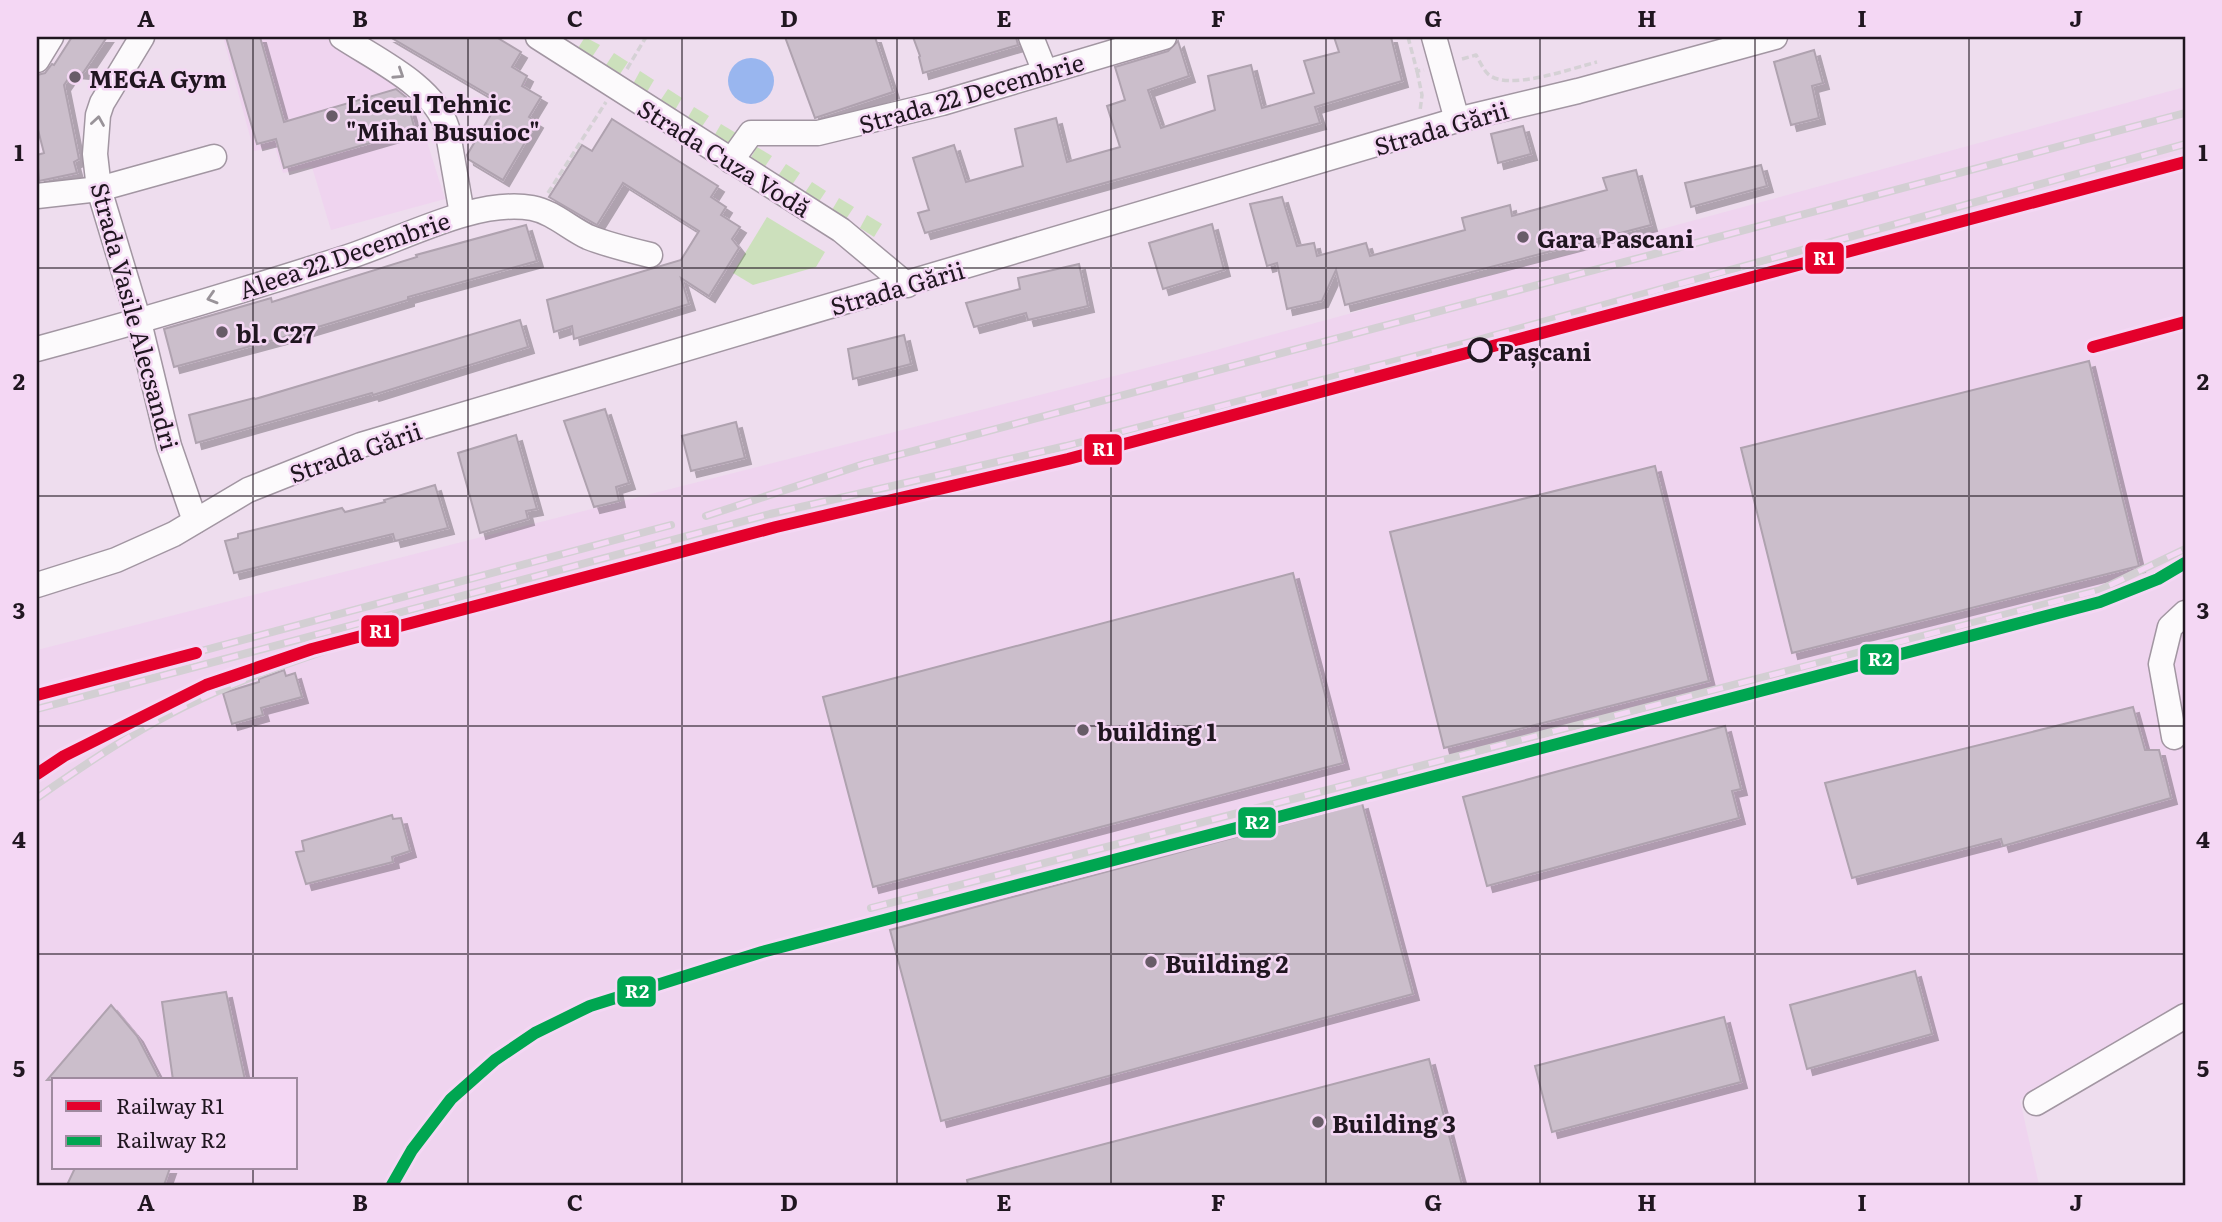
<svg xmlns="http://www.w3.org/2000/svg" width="2222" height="1222" viewBox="0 0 2222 1222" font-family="Literata,serif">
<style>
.built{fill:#efd4ef;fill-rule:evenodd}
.green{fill:#cce0bc}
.water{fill:#99b6ef}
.building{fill:#cbbecb;stroke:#afa2af;stroke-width:2;filter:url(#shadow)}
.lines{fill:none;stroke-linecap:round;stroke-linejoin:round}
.minor-casing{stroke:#a296a2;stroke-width:27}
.path{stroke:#d5d1d5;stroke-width:3.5;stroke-dasharray:7 3.5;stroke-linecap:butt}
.minor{stroke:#fcfafc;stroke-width:24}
.rail-casing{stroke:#d3cfd3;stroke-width:8}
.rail{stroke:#f4d7f4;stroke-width:5;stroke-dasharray:16;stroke-linecap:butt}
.rail-1-casing{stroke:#f4d7f4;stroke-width:18}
.rail-2-casing{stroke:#f4d7f4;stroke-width:18}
.rail-1{stroke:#e4002b;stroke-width:12}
.rail-2{stroke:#00a651;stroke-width:12}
.oneway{stroke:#999399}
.grid{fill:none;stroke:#201620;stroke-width:2;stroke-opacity:0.55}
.poi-dot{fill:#685c68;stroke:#f4d7f4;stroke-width:2.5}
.stop-dot{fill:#f4d7f4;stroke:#201620;stroke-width:3.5}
.labels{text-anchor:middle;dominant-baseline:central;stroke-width:5;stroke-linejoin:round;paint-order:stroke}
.poi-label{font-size:24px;font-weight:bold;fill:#201620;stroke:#f4d7f4;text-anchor:start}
.street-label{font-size:24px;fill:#201620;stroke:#f4d7f4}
.stop-label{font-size:24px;font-weight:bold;fill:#201620;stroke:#f4d7f4;text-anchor:start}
.line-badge{stroke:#f4d7f4;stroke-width:2.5}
.badge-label{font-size:19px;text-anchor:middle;font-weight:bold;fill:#fff}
.neatline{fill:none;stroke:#201620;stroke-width:2.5}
.grid-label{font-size:23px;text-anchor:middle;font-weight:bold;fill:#201620}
</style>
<defs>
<filter id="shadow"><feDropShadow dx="6" dy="6" stdDeviation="0" flood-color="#0004"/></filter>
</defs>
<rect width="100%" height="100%" fill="#ede"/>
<g class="built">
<path d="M223 37H337L409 84 445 199 331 230 312 167 283 173 275 147 254 151Z"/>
<path d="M2185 87V1008L2020 1100 2039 1185H37V650L1205 353ZM54 1080H296V1168H54Z"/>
</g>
<g class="green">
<path d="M585 37 600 45 592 57 578 48Z"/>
<path d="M614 53 628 62 620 74 606 65Z"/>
<path d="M640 71 654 80 647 92 633 84Z"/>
<path d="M668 89 682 98 675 110 660 101Z"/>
<path d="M694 107 709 116 701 128 687 119Z"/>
<path d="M721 124 736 133 728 145 714 136Z"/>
<path d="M757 147 772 156 764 168 750 159Z"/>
<path d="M786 164 800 173 792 185 778 176Z"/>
<path d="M812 182 826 191 818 203 804 194Z"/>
<path d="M839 198 854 207 846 219 832 210Z"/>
<path d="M867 215 882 224 874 237 860 228Z"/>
<path d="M767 217 825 252 816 267 753 285 733 273Z"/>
</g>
<circle class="water" cx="751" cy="81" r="23"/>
<g class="building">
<path d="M72 37H107L83 73 73 72 64 85 79 159 74 162 77 173 39 181 37 155 44 153 37 126V75L45 73 52 64 54 65Z"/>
<path d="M226 37H260L284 122 396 89 406 97 415 130 284 168 276 139 257 144Z"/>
<path d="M390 37H496L521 52 512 67 527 76 522 86 541 97 529 117 537 122 503 180 468 159 467 155 499 101Z"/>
<path d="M785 37H875L893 92 815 118Z"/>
<path d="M913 37H1016L1018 45 923 73 919 57 920 56Z"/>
<path d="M1334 37H1391L1402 81 1315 107 1320 123 925 233 918 213 929 210 913 158 954 145 966 182 1023 166 1015 129 1056 118 1067 162 1120 147 1107 106 1125 100 1115 67 1168 51 1178 41 1189 76 1148 90 1161 128 1215 110 1208 76 1251 65 1262 108 1314 93 1304 61 1339 52Z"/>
<path d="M1814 50 1823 83 1812 86 1819 118 1791 125 1774 62Z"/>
<path d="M612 119 718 186 711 197 726 207 721 215 740 227 732 239 739 248 709 296 681 278 689 304 574 339 572 326 554 332 547 300 681 260 699 231 623 183 597 225 549 197 582 145 592 151Z"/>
<path d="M1523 126 1531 154 1498 163 1491 134Z"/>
<path d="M1761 165 1767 186 1691 207 1685 183Z"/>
<path d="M1636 170 1651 225 1345 305 1336 270 1322 301 1287 309 1277 263 1267 266 1250 204 1282 197 1297 246 1314 243 1317 256 1366 243 1370 256 1465 230 1462 218 1510 205 1512 216 1607 190 1603 178Z"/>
<path d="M1212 224 1224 270 1163 289 1149 243Z"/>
<path d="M526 225 537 261 408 297V300L281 338 174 367 164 329 271 298 272 302 417 257 416 255Z"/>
<path d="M1079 264 1088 306 1028 320 1026 313 974 327 966 303 1020 289 1018 278Z"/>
<path d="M520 320 528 347 373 395 372 393 196 443 189 415 254 398 255 399Z"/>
<path d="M904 335 911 364 853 379 848 349Z"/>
<path d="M2089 361 2139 566 1792 653 1741 448Z"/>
<path d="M605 409 629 483 616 487 619 501 594 507 564 421Z"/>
<path d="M736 422 745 458 691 471 682 436Z"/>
<path d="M516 435 537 509 526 511 528 519 480 533 458 453Z"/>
<path d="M1655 466 1709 681 1444 748 1390 532Z"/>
<path d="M435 485 448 528 395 541 393 534 234 573 225 541 238 538V534L342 508 345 512 385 502 384 500Z"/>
<path d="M1293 573 1343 763 873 887 823 697Z"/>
<path d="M284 670 286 676 295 673 302 697 261 708 263 715 232 724 223 693 259 682V679Z"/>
<path d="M2133 707 2145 750H2159L2171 798 2003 846 2001 839 1852 878 1825 783Z"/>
<path d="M1725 726 1741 789 1732 791 1739 818 1487 886 1463 797Z"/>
<path d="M1362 803 1413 994 941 1121 890 930Z"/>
<path d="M392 815 393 819 401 818 410 851 392 857 393 862 306 884 296 852 304 851 302 841Z"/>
<path d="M1915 971 1932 1034 1807 1069 1790 1005Z"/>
<path d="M226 992 245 1080H173L162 1002Z"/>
<path d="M111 1005 137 1036 160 1080H47Z"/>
<path d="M1724 1017 1741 1082 1552 1132 1535 1066Z"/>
<path d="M1429 1059 1462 1185H968L967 1180Z"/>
<path d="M75 1168H170L164 1185H67Z"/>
</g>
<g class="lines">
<g class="minor-casing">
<g id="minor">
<path d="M142 37 102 103 98 115 95 154 99 189 139 322 169 446 195 521"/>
<path d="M342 37C377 60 434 86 447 128L462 214"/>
<path d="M538 37 841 230 907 285"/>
<path d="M1031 37 1045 72"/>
<path d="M1434 37 1457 120"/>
<path d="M37 60 51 37"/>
<path d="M731 161 751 133H818L942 103 1164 37"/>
<path d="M37 196 99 189 214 157"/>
<path d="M37 349C141 321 245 290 348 257 401 240 476 198 532 208 553 212 569 228 588 237 608 245 629 250 650 255"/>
<path d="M37 585 116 560 174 534 248 490 361 445 1457 120 1578 91 1775 37"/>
<path d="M2174 737 2161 664 2170 627 2185 613"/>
<path d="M2036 1103 2185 1016"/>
</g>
</g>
<g class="path">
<path d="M1408 37 1417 71 1424 70"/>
<path d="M1462 59 1476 55C1479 60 1483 69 1488 74 1507 92 1573 68 1597 62"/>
<path d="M627 69 646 37"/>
<path d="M1417 71 1422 95 1420 111"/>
<path d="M548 193 606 102"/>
</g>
<use href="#minor" class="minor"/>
<g class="rail-casing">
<g id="rail">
<path d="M1496 345 2185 162"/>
<path d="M2093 347 2185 322"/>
<path d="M706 516 864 464 2185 113"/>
<path d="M414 621 776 527 1068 459 1445 359"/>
<path d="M37 695 671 525"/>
<path d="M37 709 770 514 1066 446 1474 341 2185 144"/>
<path d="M37 798C91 760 146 723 207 696 272 666 342 646 409 622"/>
<path d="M871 908 2100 590 2185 549"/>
<path d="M392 1185 412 1150 451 1099 495 1060 535 1033 590 1006 762 952 2100 602 2158 579 2185 563"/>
</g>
</g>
<use href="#rail" class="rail"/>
<g class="rail-1-casing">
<g id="rail-1">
<path d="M2093 347 2185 322"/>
<path d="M37 695 196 653"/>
<path d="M37 774 64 756 206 685 312 649 776 527 1068 459 2185 162"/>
</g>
</g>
<g class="rail-2-casing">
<path id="rail-2" d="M392 1185 412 1150 451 1099 495 1060 535 1033 590 1006 762 952 2100 602 2158 579 2185 563"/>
</g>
<use href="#rail-1" class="rail-1"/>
<use href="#rail-2" class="rail-2"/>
</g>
<defs><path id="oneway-chevron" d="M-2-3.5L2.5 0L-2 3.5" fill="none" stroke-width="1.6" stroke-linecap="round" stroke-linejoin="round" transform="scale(1.75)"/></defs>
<g class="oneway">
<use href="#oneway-chevron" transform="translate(399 74) rotate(33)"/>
<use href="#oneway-chevron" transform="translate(98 121) rotate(-81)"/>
<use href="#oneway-chevron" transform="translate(212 298) rotate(163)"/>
</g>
<path class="grid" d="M253 37V1080M468 37V1185M682 37V1185M897 37V1185M1111 37V1185M1326 37V1185M1540 37V1185M1755 37V1185M1969 37V1185M37 268H2185M37 496H2185M37 726H2185M37 954H2185M253 1168V1185"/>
<g class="poi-dot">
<circle cx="75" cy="77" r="7"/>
<circle cx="332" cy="116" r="7"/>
<circle cx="1523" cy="237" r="7"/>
<circle cx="222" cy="332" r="7"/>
<circle cx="1083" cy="730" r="7"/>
<circle cx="1151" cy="962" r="7"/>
<circle cx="1318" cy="1122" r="7"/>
</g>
<circle class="stop-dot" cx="1480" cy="350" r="11"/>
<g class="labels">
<g class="poi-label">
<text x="89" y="77">MEGA Gym</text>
<text x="346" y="102">Liceul Tehnic<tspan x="346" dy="28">"Mihai Busuioc"</tspan></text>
<text x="1537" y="237">Gara Pascani</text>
<text x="236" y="332">bl. C27</text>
<text x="1097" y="730">building 1</text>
<text x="1165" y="962">Building 2</text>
<text x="1332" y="1122">Building 3</text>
</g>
<g class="street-label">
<text transform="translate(971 92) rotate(-16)">Strada 22 Decembrie</text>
<text transform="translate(1441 127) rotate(-16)">Strada Gării</text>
<text transform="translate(725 157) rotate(32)">Strada Cuza Vodă</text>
<text transform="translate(344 254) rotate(-19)">Aleea 22 Decembrie</text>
<text transform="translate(897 287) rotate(-16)">Strada Gării</text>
<text transform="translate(136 316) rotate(75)">Strada Vasile Alecsandri</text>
<text transform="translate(355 451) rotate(-19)">Strada Gării</text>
</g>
<g class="stop-label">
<text x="1498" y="350">Pașcani</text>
</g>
</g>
<g class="line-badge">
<rect x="1804" y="241" width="41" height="34" rx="7" fill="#e4002b"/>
<rect x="1083" y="433" width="40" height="33" rx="7" fill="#e4002b"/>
<rect x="360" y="614" width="40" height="34" rx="7" fill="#e4002b"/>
<rect x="1859" y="643" width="41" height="33" rx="7" fill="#00a651"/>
<rect x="1237" y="806" width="40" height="33" rx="7" fill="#00a651"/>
<rect x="616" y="975" width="41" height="33" rx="7" fill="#00a651"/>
</g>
<g class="badge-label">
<text x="1824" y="265">R1</text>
<text x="1103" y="456">R1</text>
<text x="380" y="638">R1</text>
<text x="1880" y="666">R2</text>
<text x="1257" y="829">R2</text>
<text x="637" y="998">R2</text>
</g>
<rect width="2222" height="1222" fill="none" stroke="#f4d7f4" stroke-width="77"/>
<rect x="52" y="1078" width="245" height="91" fill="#f4d7f4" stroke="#9f8a9f" stroke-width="2"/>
<rect x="66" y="1101" width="35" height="10" fill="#e4002b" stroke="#9f8a9f" stroke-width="2"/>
<text x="116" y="1114" font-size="21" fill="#201620">Railway R1</text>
<rect x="66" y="1136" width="35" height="10" fill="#00a651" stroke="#9f8a9f" stroke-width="2"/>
<text x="116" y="1148" font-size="21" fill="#201620">Railway R2</text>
<rect x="38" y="38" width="2146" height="1146" class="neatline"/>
<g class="grid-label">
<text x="146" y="27">A</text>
<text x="360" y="27">B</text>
<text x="575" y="27">C</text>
<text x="789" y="27">D</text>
<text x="1004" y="27">E</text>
<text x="1218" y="27">F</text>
<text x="1433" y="27">G</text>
<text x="1647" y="27">H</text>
<text x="1862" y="27">I</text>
<text x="2076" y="27">J</text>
<text x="19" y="161">1</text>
<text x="2203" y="161">1</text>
<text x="19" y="390">2</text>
<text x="2203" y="390">2</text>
<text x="19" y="619">3</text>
<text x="2203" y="619">3</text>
<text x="19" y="848">4</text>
<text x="2203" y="848">4</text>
<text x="19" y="1077">5</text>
<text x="2203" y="1077">5</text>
<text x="146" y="1211">A</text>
<text x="360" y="1211">B</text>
<text x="575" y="1211">C</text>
<text x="789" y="1211">D</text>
<text x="1004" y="1211">E</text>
<text x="1218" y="1211">F</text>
<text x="1433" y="1211">G</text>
<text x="1647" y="1211">H</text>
<text x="1862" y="1211">I</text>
<text x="2076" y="1211">J</text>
</g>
</svg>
